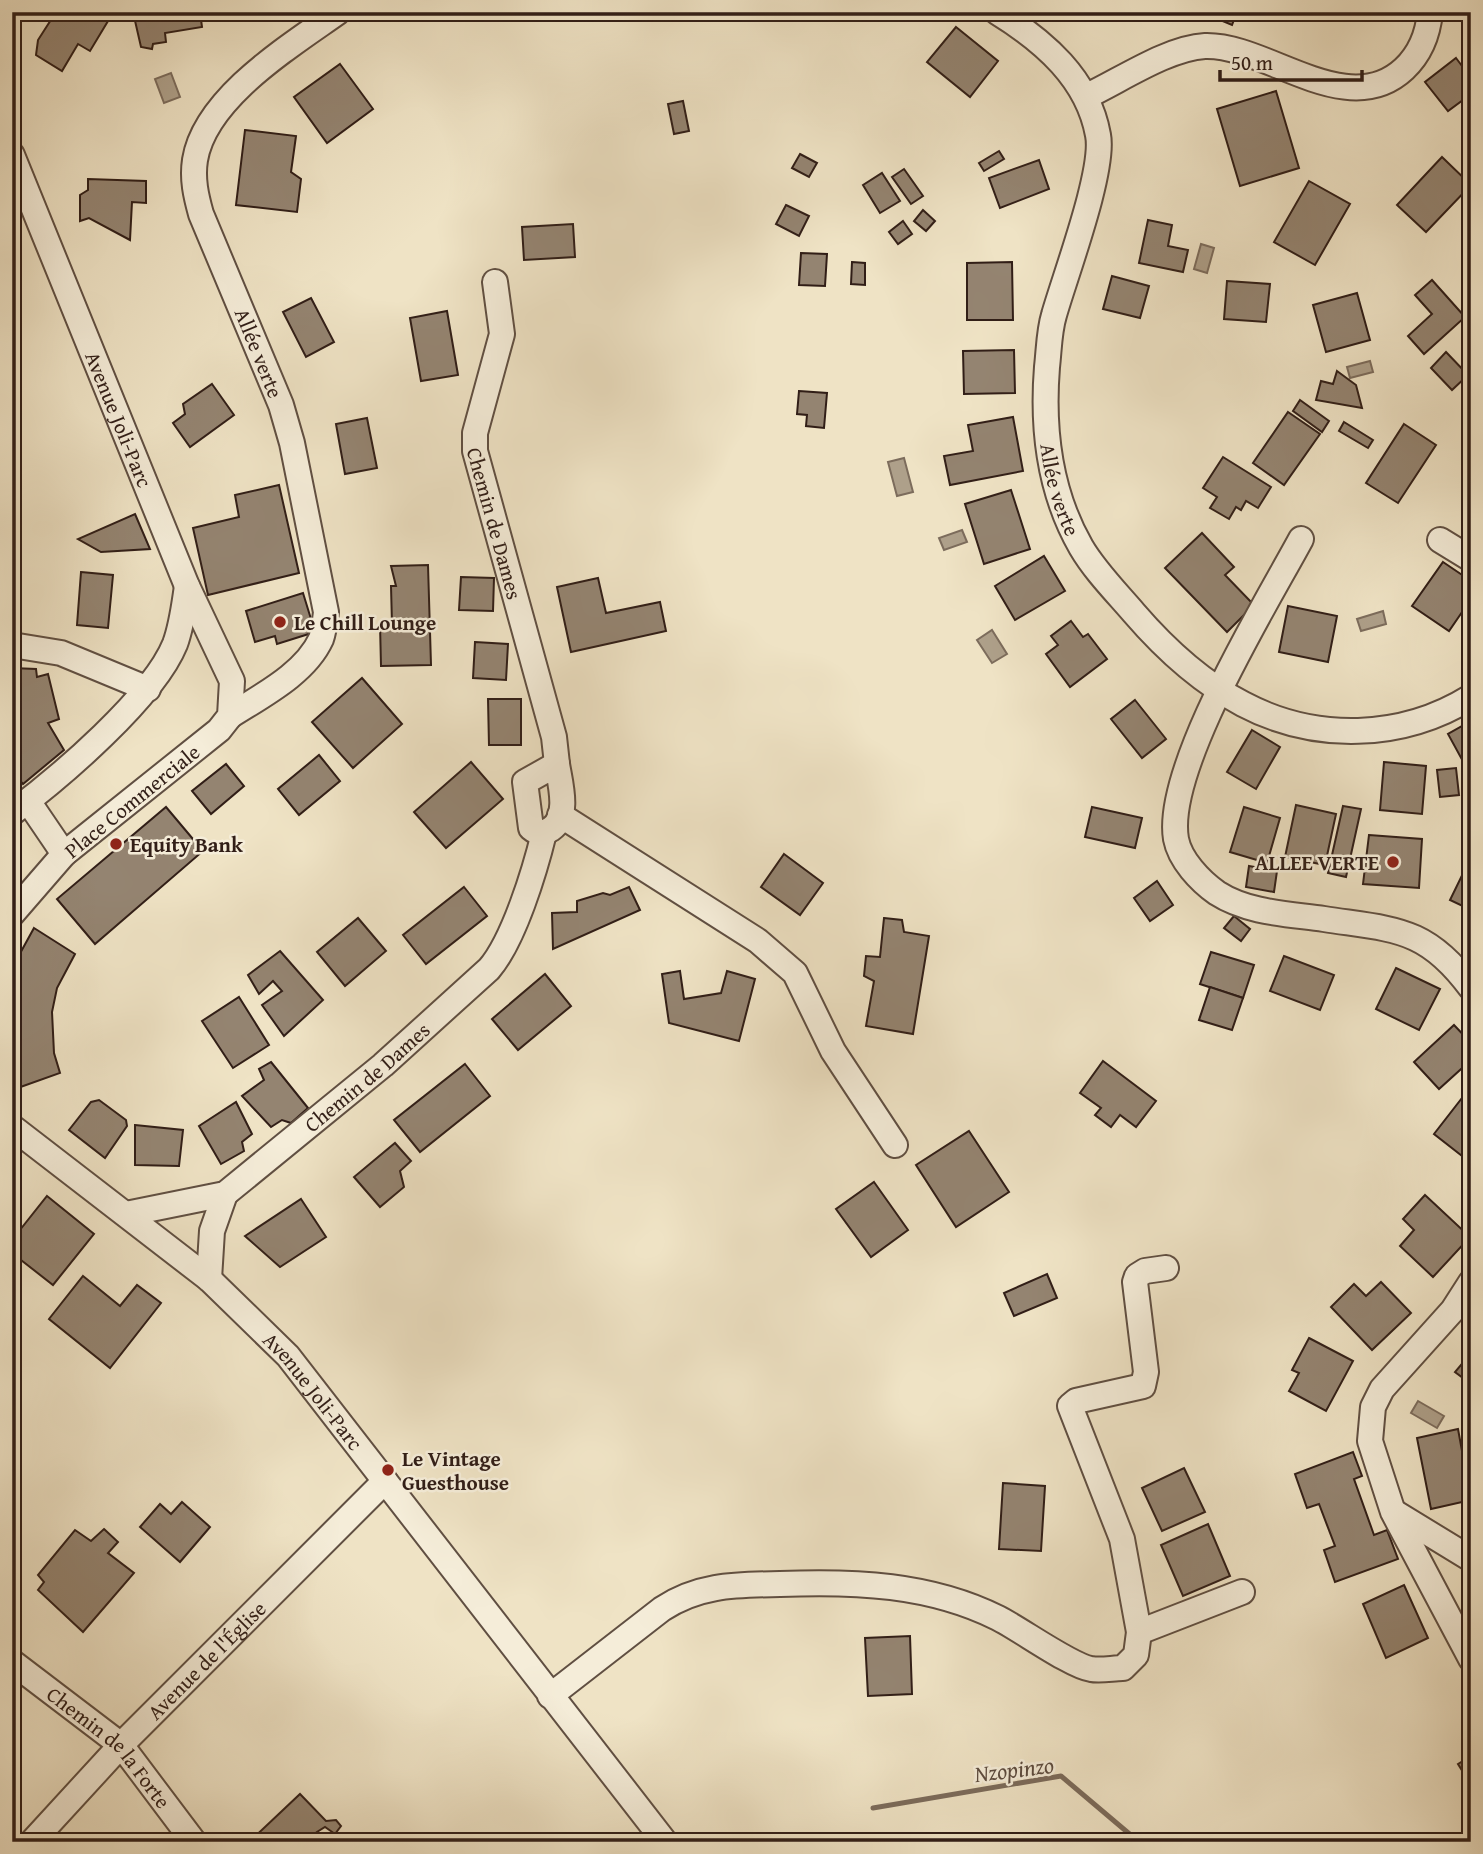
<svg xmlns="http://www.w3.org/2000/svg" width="1483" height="1854" viewBox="0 0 1483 1854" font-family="'Gentium Book Plus',serif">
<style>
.water{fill:#aea08a;stroke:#7c6c5c;stroke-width:2}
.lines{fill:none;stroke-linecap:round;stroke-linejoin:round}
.stream{stroke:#7c6c5c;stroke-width:5}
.building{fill:#948471;stroke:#311e17;stroke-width:2}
.minor-casing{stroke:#604f42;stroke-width:28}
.minor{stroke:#f5edd9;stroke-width:24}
.poi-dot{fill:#8f2418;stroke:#f5edd9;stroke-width:2.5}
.labels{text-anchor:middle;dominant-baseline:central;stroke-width:5;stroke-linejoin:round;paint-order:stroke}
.street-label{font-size:21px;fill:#311e17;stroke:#f5edd9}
.poi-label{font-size:21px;font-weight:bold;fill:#311e17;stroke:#f5edd9;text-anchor:start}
.water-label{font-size:23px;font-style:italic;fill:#5d4c3f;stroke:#f5edd9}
</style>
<rect width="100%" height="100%" fill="#efe3c5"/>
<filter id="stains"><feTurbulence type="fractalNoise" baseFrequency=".00286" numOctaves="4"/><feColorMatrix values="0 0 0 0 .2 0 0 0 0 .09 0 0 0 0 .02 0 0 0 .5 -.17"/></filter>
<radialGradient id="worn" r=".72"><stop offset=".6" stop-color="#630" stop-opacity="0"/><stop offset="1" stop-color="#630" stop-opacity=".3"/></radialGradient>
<g class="water">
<path d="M171 73 180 97 164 103 155 79Z"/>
<path d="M1201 244 1214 248 1207 273 1194 269Z"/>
<path d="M1370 361 1373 372 1350 378 1347 367Z"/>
<path d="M904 458 913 492 897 496 888 462Z"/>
<path d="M962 530 967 542 944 550 939 538Z"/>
<path d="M1383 611 1386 624 1361 631 1357 619Z"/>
<path d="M992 630 1007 654 992 663 977 640Z"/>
<path d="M1418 1401 1444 1416 1437 1428 1411 1413Z"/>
</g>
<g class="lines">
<path class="stream" d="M873 1808 1061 1776 1139 1842"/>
</g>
<g class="building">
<path d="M56 12H94L108 21 90 51 78 44 62 71 36 55 38 40Z"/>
<path d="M133 12H200L202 27 165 33 166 42 153 44 152 49 141 47Z"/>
<path d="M508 12H533L510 20Z"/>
<path d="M1201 12H1237L1232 25Z"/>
<path d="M1460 12H1471V21L1469 22Z"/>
<path d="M956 27 998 61 970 97 927 62Z"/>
<path d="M1456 58 1471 78V94L1448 111 1425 82Z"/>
<path d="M340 64 373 109 327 143 294 97Z"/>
<path d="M1276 91 1299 168 1240 186 1217 109Z"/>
<path d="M683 101 689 131 674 134 668 104Z"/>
<path d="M245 130 296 136 291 172 301 179 297 212 236 205Z"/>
<path d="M999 151 1004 159 984 171 979 163Z"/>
<path d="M800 154 817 163 809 177 792 168Z"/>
<path d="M1442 157 1471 185 1426 232 1397 205Z"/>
<path d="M1039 160 1049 189 1000 208 989 178Z"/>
<path d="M904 169 923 196 911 204 892 177Z"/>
<path d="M882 173 900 201 880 213 863 185Z"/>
<path d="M88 179 146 181V203L132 202 130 240 89 218 80 221V195L88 190Z"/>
<path d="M1309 181 1350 204 1315 265 1274 242Z"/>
<path d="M786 205 809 216 799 236 776 224Z"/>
<path d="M923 210 935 221 926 231 914 221Z"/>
<path d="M1148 220 1172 225 1168 246 1188 250 1183 272 1139 263Z"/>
<path d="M903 221 912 234 898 244 889 232Z"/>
<path d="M573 224 575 257 524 260 522 227Z"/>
<path d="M801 253 827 254 825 286 799 285Z"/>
<path d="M852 262 865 263V285L851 284Z"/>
<path d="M1012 262 1013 320H967V263Z"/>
<path d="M1112 276 1149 286 1140 318 1103 309Z"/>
<path d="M1432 280 1465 317 1424 354 1408 336 1432 314 1415 295Z"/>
<path d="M1227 281 1270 284 1266 322 1224 319Z"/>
<path d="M1357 293 1370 340 1326 352 1313 305Z"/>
<path d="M311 298 334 342 306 357 283 312Z"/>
<path d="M447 311 458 375 421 381 410 318Z"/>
<path d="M1014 350 1015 393 964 394 963 351Z"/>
<path d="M1446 352 1468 375 1452 390 1431 368Z"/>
<path d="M1337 371 1356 385 1362 408 1316 400 1321 381 1333 384Z"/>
<path d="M212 384 234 415 190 447 173 423 185 414 183 404Z"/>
<path d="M799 391 827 393 824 428 806 426 807 415 797 414Z"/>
<path d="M1300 400 1329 421 1322 432 1293 411Z"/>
<path d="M1288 412 1320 434 1284 485 1253 463Z"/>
<path d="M1013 417 1023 471 950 485 944 456 973 451 968 425Z"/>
<path d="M367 418 377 468 345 474 336 424Z"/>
<path d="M1344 422 1373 440 1368 448 1339 431Z"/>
<path d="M1404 424 1436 445 1398 503 1366 483Z"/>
<path d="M1223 457 1271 487 1258 508 1246 501 1241 510 1236 507 1229 519 1210 508 1217 497 1203 488Z"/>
<path d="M279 485 299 573 208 595 193 528 239 517 235 495Z"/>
<path d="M1011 490 1030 549 984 564 965 504Z"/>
<path d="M135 514 150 549 101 552 78 539Z"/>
<path d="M1202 533 1234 567 1225 575 1254 605 1227 632 1165 568Z"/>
<path d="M1044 556 1065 591 1015 620 995 586Z"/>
<path d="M1443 562 1471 581V599L1449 631 1412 606Z"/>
<path d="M428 565 431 665 381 666 380 624H392L391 586H396L391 566Z"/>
<path d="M81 572 113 575 108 628 77 625Z"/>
<path d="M461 577 494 578 493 611 459 610Z"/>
<path d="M598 578 606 613 660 602 666 631 571 652 557 587Z"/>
<path d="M303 593 315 632 277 644 275 636 255 642 246 611Z"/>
<path d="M1288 606 1337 616 1328 662 1279 652Z"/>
<path d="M1071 621 1083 637 1088 634 1107 659 1070 687 1046 654 1058 645 1051 636Z"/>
<path d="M475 642 508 644 506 680 473 678Z"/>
<path d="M12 668 36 669 37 677 48 674 59 719 48 723 64 750 23 784 12 770Z"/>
<path d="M362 678 402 724 353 768 312 722Z"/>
<path d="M488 699H521V745H489Z"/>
<path d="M1135 700 1166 739 1142 758 1111 719Z"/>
<path d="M1471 721V761L1465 765 1448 734Z"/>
<path d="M1252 730 1280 747 1256 789 1227 772Z"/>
<path d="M319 755 340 781 299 815 278 789Z"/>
<path d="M471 762 503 799 446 848 414 812Z"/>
<path d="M1384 762 1426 766 1422 814 1380 810Z"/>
<path d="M226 764 244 786 211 814 192 791Z"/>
<path d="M1456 768 1459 795 1440 797 1437 770Z"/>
<path d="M1296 805 1336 814 1325 865 1285 857Z"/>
<path d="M1343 806 1361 809 1346 877 1328 873Z"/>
<path d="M166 807 203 851 95 944 57 899Z"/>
<path d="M1092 807 1142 818 1135 848 1085 837Z"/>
<path d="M1244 807 1280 818 1267 863 1230 852Z"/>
<path d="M1369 835 1422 839 1419 888 1363 884Z"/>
<path d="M784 854 823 883 800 915 761 887Z"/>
<path d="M1471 857V910L1450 900Z"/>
<path d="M1249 866 1277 871 1274 892 1246 887Z"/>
<path d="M1157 881 1173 905 1150 921 1134 898Z"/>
<path d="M464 887 487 916 426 964 403 935Z"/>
<path d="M629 887 640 910 553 949 552 913 577 912V901L603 893 610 895Z"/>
<path d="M1234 916 1250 929 1241 941 1224 928Z"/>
<path d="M358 918 386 951 345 986 317 952Z"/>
<path d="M884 918 902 920 904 932 929 936 913 1034 866 1026 874 981 864 976 866 956 880 957Z"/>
<path d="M34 928 75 954 57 988 52 1012 54 1053 60 1073 12 1090V968Z"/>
<path d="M280 951 323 1000 284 1036 262 1005 282 991 273 981 259 994 248 975Z"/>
<path d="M1211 952 1254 965 1243 998 1200 984Z"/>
<path d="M1284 956 1334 975 1320 1010 1270 991Z"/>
<path d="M1396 968 1440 989 1419 1030 1376 1009Z"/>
<path d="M680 971 684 999 721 993 727 971 755 979 739 1041 669 1023 662 974Z"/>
<path d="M545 974 571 1006 518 1050 492 1019Z"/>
<path d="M1210 987 1243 998 1232 1030 1199 1020Z"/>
<path d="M239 997 269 1045 233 1068 202 1021Z"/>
<path d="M1454 1025 1471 1043V1060L1439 1089 1414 1062Z"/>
<path d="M1103 1061 1156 1101 1136 1127 1120 1115 1111 1127 1095 1115 1101 1108 1080 1093Z"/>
<path d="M271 1062 308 1108 291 1123 282 1120 271 1127 242 1096 264 1080 259 1069Z"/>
<path d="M465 1064 490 1096 420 1152 394 1120Z"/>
<path d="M1469 1089 1471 1090V1163L1434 1134Z"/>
<path d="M99 1100 126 1120 127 1126 105 1158 69 1130 91 1102Z"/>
<path d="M236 1102 252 1134 242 1142 244 1151 221 1164 199 1126Z"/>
<path d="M135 1125 183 1130 179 1166 135 1165Z"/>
<path d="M969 1131 1009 1192 956 1227 916 1165Z"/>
<path d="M395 1143 411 1161 400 1171 404 1187 380 1207 354 1177Z"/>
<path d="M874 1182 908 1230 871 1257 836 1209Z"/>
<path d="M1425 1195 1470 1237 1433 1277 1400 1246 1414 1230 1403 1219Z"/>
<path d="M47 1196 94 1234 53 1285 12 1253V1240Z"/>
<path d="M301 1199 326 1237 280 1267 245 1236Z"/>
<path d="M1047 1274 1057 1298 1014 1316 1004 1293Z"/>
<path d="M83 1276 120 1306 137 1285 161 1303 110 1368 49 1319Z"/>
<path d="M1381 1282 1411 1313 1372 1350 1331 1307 1354 1284 1366 1296Z"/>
<path d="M1309 1338 1353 1361 1326 1411 1289 1391 1299 1373 1292 1370Z"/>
<path d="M1471 1353V1384L1455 1372Z"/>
<path d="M1458 1429 1471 1500 1431 1509 1417 1438Z"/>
<path d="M1353 1452 1362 1476 1354 1479 1374 1535 1387 1530 1398 1559 1335 1582 1324 1550 1335 1546 1319 1504 1307 1508 1295 1474Z"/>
<path d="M1184 1468 1205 1512 1162 1531 1142 1488Z"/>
<path d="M1003 1483 1045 1486 1041 1551 999 1549Z"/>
<path d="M182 1502 210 1527 180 1562 140 1527 160 1504 171 1514Z"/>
<path d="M1208 1524 1230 1576 1183 1596 1161 1545Z"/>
<path d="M104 1529 118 1542 108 1553 134 1573 83 1632 38 1590 44 1582 38 1575 75 1530 91 1541Z"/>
<path d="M1404 1585 1428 1638 1386 1658 1363 1604Z"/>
<path d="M910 1636 912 1694 868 1696 865 1638Z"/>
<path d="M1471 1756V1785L1458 1764Z"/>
<path d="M300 1794 326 1821 336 1820 341 1826 335 1834 325 1827 317 1832 325 1842H249Z"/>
</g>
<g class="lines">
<g class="minor-casing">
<g id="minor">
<path id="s1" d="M997 12C1044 41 1088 79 1098 135 1105 170 1065 276 1054 315 1049 331 1049 350 1047 367 1042 429 1050 493 1081 547 1095 571 1116 592 1134 613 1165 649 1201 682 1243 704 1315 742 1402 740 1471 697"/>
<path d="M1087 96C1121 80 1168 48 1205 46 1266 44 1347 122 1404 69 1420 54 1428 34 1430 12"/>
<path id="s2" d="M12 155 187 586 232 681 230 716 219 730 64 854 12 914"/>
<path id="s3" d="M495 282 502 334 475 433V451L554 737 557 764"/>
<path d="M1301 539C1266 604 1164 769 1176 839 1180 860 1200 881 1217 893 1248 913 1289 914 1324 919 1395 930 1426 927 1471 988"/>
<path d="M1440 540 1471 559"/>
<path d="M12 645 61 653 148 689"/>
<path d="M230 716C261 696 305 674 321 639 324 631 325 620 326 612L292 443 281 405 201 214C196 196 192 179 195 160 205 98 290 46 338 12"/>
<path d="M557 764C560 783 570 816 551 829 543 834 538 834 531 828L525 782Z"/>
<path d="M28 801 64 854"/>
<path d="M12 813C60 777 153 698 175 644 182 625 184 606 187 586"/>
<path d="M560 815 758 941 795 973 833 1051 895 1145"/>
<path id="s4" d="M12 1127 209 1279 288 1356 665 1842"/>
<path id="s5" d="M126 1214 225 1194 383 1065 489 969C514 940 535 870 544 833"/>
<path d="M209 1279 212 1231 225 1194"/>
<path d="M1471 1282 1453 1310 1382 1389 1373 1407 1370 1441 1393 1512 1471 1659"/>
<path d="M1394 1512 1471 1559"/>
<path d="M1139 1632 1242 1592"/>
<path id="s6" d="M12 1662 121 1745 194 1842"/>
<path d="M550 1696 662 1609C700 1584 737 1585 780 1584 854 1581 930 1584 998 1618 1020 1629 1071 1666 1091 1669 1101 1671 1113 1668 1123 1668L1136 1655 1139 1632 1122 1539 1070 1406 1076 1401 1143 1386 1146 1372 1135 1282 1137 1276 1145 1271 1166 1268"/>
<path id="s7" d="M32 1842 121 1745 385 1481"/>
</g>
</g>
<use href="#minor" class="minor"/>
</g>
<g class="poi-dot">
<circle cx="280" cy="622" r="7"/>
<circle cx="116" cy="844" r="7"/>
<circle cx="1393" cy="862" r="7"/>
<circle cx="388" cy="1470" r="7"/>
</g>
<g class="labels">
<g class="street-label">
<text transform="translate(259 353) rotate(68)">Allée verte</text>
<text stroke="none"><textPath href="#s2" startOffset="285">Avenue Joli-Parc</textPath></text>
<text stroke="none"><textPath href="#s1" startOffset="527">Allée verte</textPath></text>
<text stroke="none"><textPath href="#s3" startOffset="248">Chemin de Dames</textPath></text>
<text transform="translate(132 801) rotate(-39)">Place Commerciale</text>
<text stroke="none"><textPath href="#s5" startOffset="285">Chemin de Dames</textPath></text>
<text stroke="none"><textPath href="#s4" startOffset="402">Avenue Joli-Parc</textPath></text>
<text stroke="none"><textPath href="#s7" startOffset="252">Avenue de l'Église</textPath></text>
<text stroke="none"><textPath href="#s6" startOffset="130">Chemin de la Forte</textPath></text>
</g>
<g class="poi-label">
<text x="294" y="622">Le Chill Lounge</text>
<text x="130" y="844">Equity Bank</text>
<text x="1379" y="862" text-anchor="end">ALLEE VERTE</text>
<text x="402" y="1458">Le Vintage<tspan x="402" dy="24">Guesthouse</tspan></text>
</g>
<g class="water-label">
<text transform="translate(1014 1769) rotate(-7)">Nzopinzo</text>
</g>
</g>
<rect width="1483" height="1854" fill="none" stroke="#efe3c5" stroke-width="42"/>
<rect x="14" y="14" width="1455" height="1826" fill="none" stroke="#311e17" stroke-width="3.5"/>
<rect x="21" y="21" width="1441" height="1812" fill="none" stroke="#311e17" stroke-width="2"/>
<path d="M1220 70v10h142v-10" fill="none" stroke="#311e17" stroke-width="3.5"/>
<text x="1231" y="70" font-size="21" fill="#311e17" stroke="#f5edd9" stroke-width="5" paint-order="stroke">50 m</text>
<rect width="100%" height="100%" filter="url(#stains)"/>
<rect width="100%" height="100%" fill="url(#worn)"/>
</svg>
